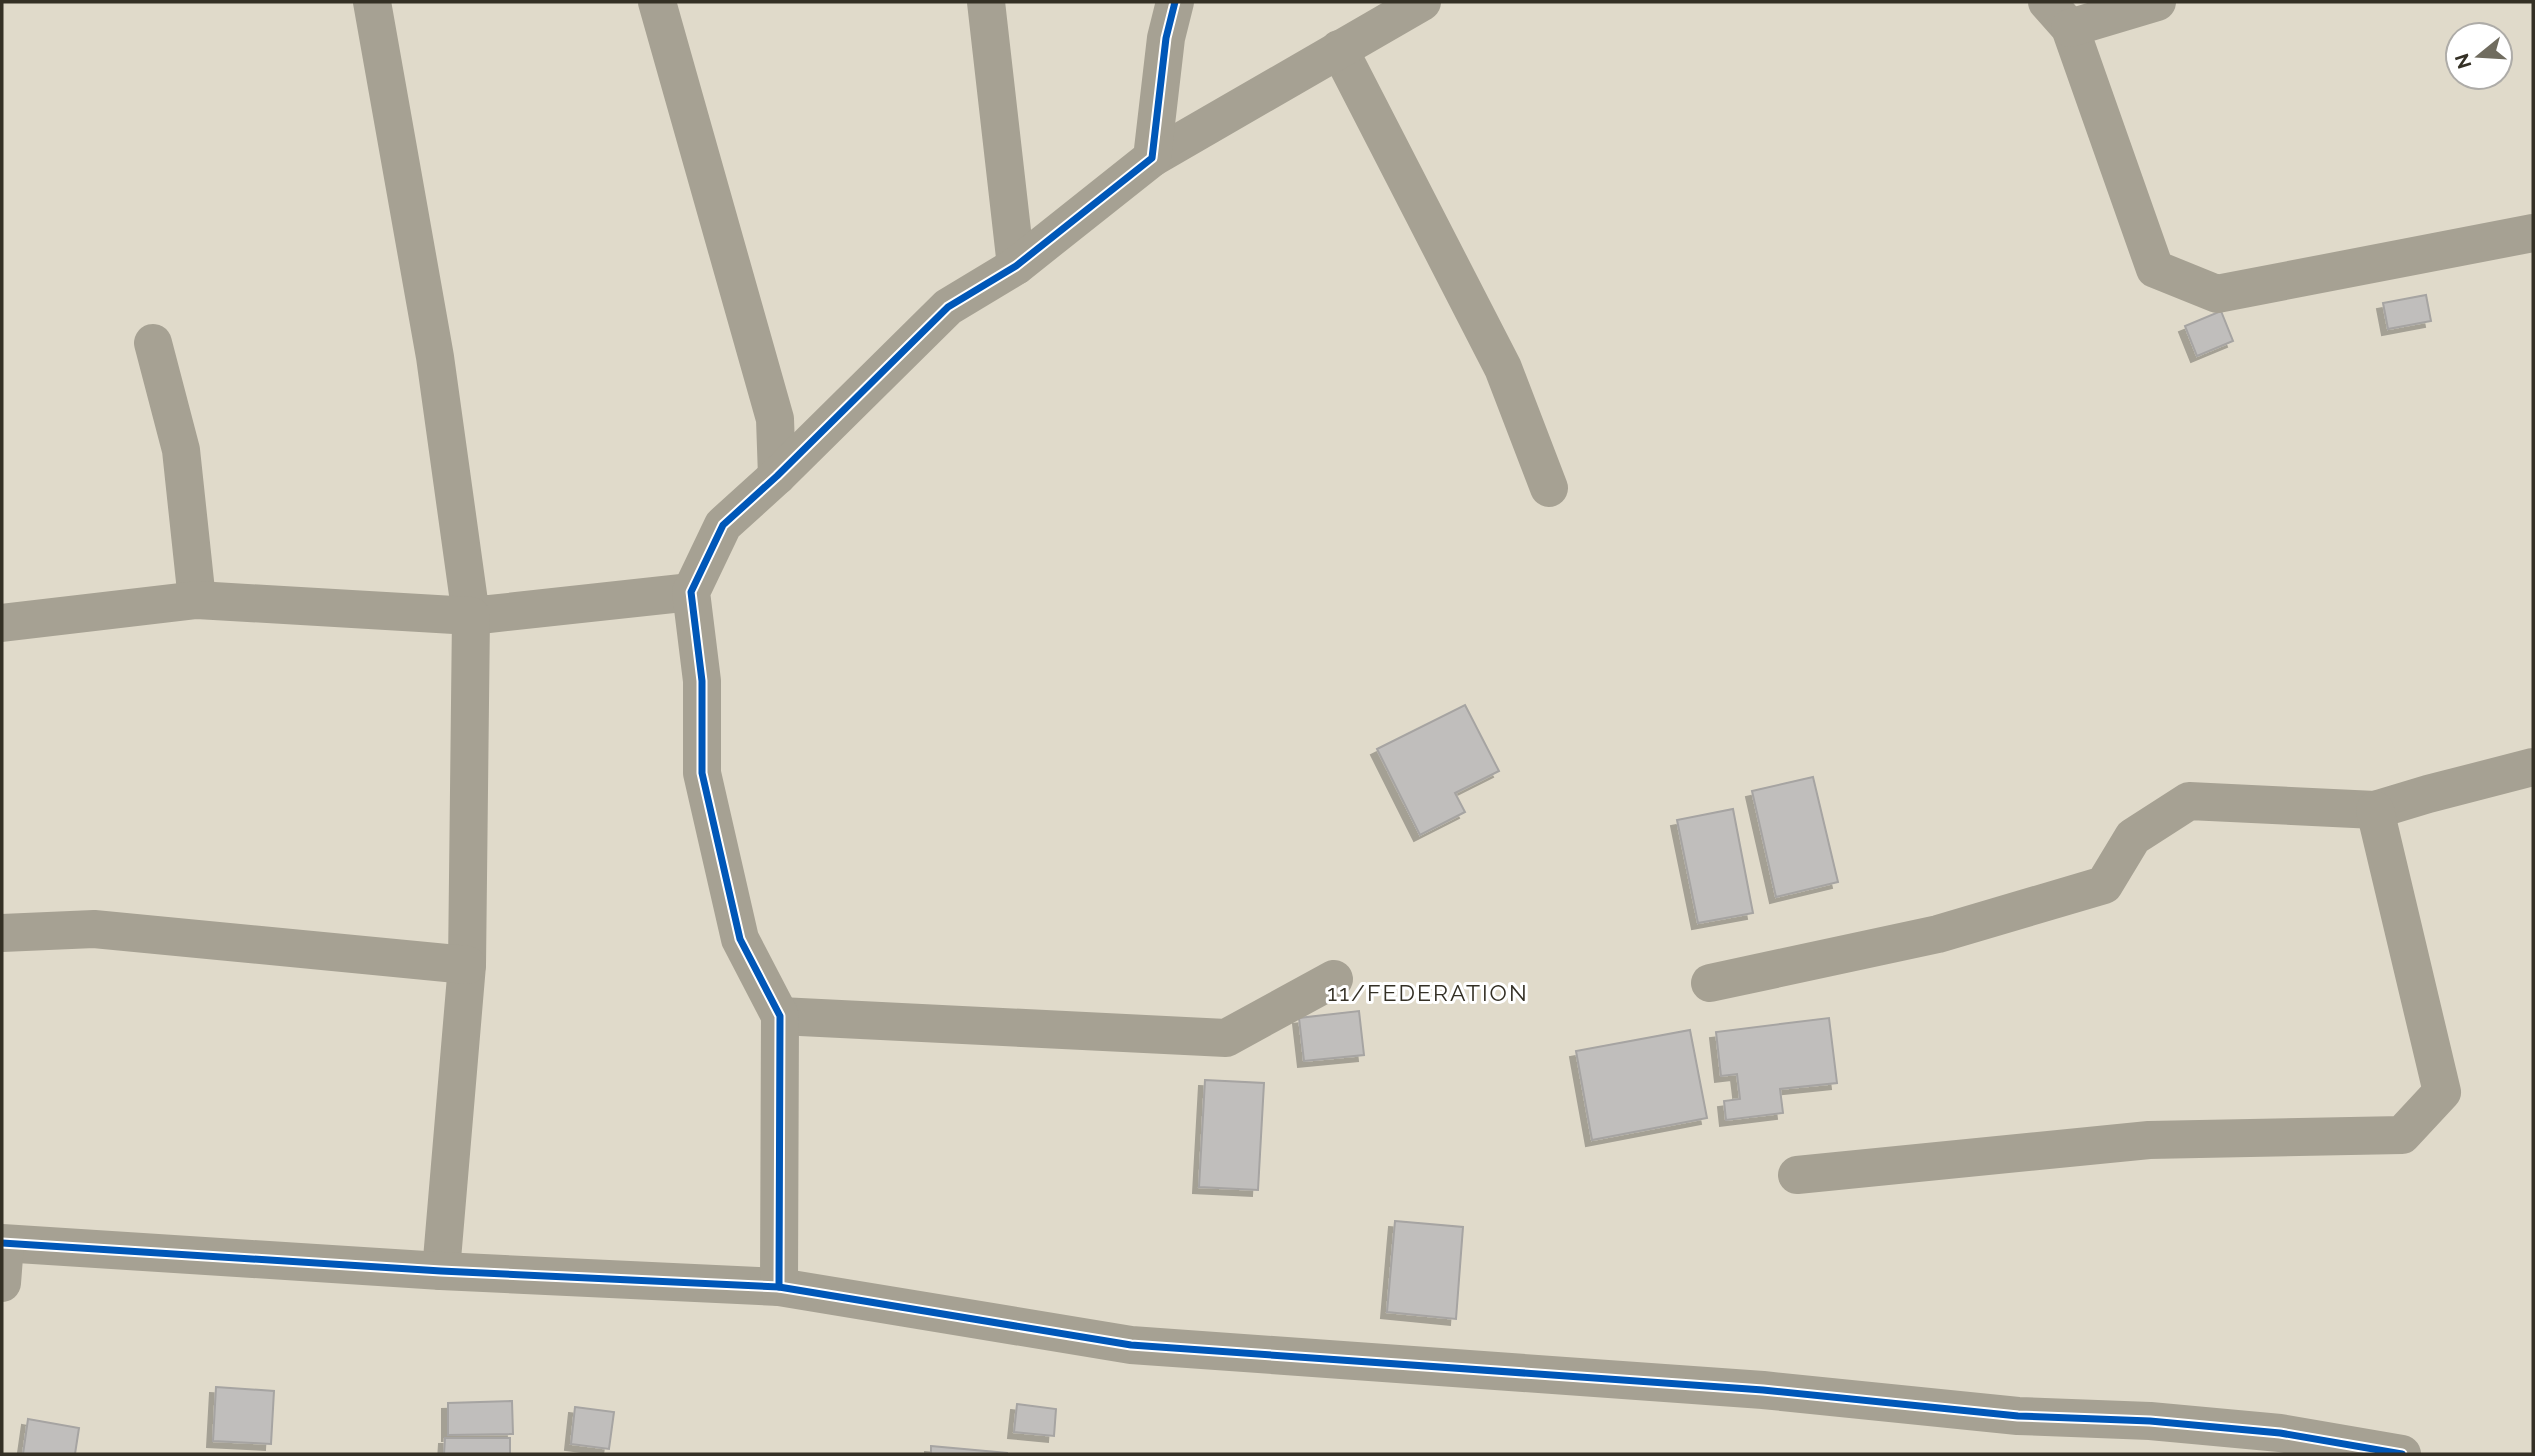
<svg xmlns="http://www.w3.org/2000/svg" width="2535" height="1456" viewBox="0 0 2535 1456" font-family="Raleway,sans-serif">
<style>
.building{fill:#c0bebc;stroke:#a6a4a2;stroke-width:2;filter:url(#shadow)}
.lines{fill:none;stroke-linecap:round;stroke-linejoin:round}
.minor{stroke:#a6a193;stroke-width:38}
.cycleway-casing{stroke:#fff;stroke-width:11}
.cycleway{stroke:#0057b8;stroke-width:7}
.labels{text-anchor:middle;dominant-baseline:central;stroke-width:6;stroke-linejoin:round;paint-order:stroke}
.quarter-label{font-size:23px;letter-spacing:2px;fill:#343025;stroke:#fff}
</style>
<defs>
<filter id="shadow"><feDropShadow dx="-6" dy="6" stdDeviation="0" flood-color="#0004"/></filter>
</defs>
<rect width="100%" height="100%" fill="#e0daca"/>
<g class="building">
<path d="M2426 295 2431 321 2388 329 2383 303Z"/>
<path d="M2221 311 2233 341 2197 356 2185 326Z"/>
<path d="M1465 705 1499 771 1455 793 1465 812 1420 835 1377 749Z"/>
<path d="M1813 777 1838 882 1776 897 1752 791Z"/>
<path d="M1733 809 1753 913 1698 923 1677 820Z"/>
<path d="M1359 1011 1364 1055 1304 1061 1299 1018Z"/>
<path d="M1829 1018 1837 1083 1780 1089 1783 1113 1726 1120 1724 1101 1740 1099 1737 1074 1721 1076 1716 1032Z"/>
<path d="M1690 1030 1707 1118 1592 1140 1576 1051Z"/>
<path d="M1205 1080 1264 1083 1258 1190 1199 1187Z"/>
<path d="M1395 1221 1463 1227 1456 1319 1387 1312Z"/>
<path d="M216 1387 274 1391 271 1444 213 1441Z"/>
<path d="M512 1401 513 1434 448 1435V1403Z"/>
<path d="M1017 1404 1056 1409 1054 1436 1014 1432Z"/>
<path d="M575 1407 614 1412 609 1449 571 1444Z"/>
<path d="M28 1419 79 1428 75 1454H23Z"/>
<path d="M445 1438H510V1454H444Z"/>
<path d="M931 1446 1007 1453V1454H931Z"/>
</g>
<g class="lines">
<g class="minor">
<path d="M372 2 435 357 471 616 691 592"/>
<path d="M657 2 775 419 777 476"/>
<path d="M986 2 1016 266"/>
<path d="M2047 2 2070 28 2155 269 2217 294 2533 233"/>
<path d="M2070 28 2157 2"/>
<path d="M1339 49 1503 368 1549 488"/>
<path d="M1152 158 1422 2"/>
<path d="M153 343 181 450 197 600"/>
<path d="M2 623 197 600 471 616 467 965 441 1271"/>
<path d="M2 933 94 929 467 965"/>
<path d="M1710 983 1938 934 2104 885 2133 837 2189 801 2375 810 2428 794 2533 767"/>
<path d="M780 1016 1226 1038 1334 979"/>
<path d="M1797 1175 2149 1140 2402 1135 2442 1092 2375 810"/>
<path d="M2 1243 441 1271 779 1287 1131 1345 1763 1390 2018 1416 2150 1421 2280 1433 2402 1454"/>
<path d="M2 1283 5 1244"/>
<path d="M779 1287 780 1016 740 939 702 773V681L691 592 723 525 777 476 948 307 1016 266 1152 158 1166 38 1175 2"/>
</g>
<g class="cycleway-casing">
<g id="cycleway">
<path d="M2 1243 441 1271 779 1287 1131 1345 1763 1390 2018 1416 2150 1421 2280 1433 2402 1454"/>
<path d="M779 1287 780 1016 740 939 702 773V681L691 592 723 525 777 476 948 307 1016 266 1152 158 1166 38 1175 2"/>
</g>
</g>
<use href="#cycleway" class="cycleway"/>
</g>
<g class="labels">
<g class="quarter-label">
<text x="1428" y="992">11/FEDERATION</text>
</g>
</g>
<rect width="2535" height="1456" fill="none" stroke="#343025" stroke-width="7"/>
<g transform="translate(2479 56) rotate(252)"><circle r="33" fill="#ffffff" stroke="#aeaca8" stroke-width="2"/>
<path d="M0-5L12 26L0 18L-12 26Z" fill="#706c5f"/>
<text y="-10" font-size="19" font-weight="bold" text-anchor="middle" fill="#343025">N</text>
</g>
</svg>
